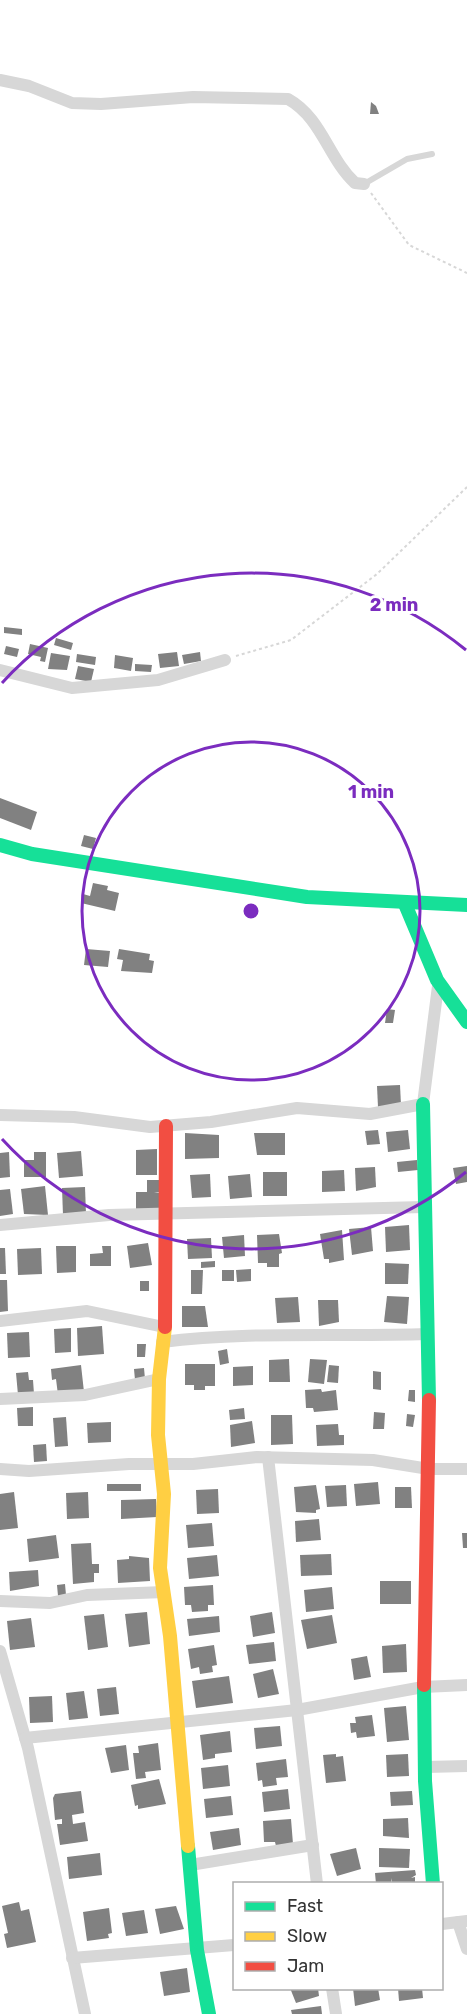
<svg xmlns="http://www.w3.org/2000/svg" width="467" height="2014" viewBox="0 0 467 2014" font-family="Rubik,sans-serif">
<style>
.building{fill:#818181}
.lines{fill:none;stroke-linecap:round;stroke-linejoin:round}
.path{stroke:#d7d7d7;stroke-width:2;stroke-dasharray:3 3;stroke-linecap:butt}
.lane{stroke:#d7d7d7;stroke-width:6}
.street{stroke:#d7d7d7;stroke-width:12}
.fast{stroke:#16e098;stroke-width:14}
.slow{stroke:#ffcf43;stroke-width:14}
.jam{stroke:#f24e42;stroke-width:14}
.ring{fill:none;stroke:#7b2cbf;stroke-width:3}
.centre{fill:#7b2cbf;stroke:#fff;stroke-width:3}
.ring-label{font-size:18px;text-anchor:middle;font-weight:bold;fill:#7b2cbf;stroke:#fff;stroke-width:6;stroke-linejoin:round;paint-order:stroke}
</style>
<rect width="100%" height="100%" fill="#fff"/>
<g class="building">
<path d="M371 102 376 106 379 114H370Z"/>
<path d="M4 627 22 629V635L4 633Z"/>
<path d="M56 638 73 643 71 650 54 645Z"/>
<path d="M30 644 48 648 45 662 40 661 41 657 28 654Z"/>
<path d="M6 646 19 649 17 657 4 654Z"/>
<path d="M177 652 179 666 160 668 158 654Z"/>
<path d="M200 652 201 661 184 664 182 655Z"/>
<path d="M51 653 70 656 67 670 48 669Z"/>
<path d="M77 654 96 657 95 665 76 662Z"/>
<path d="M115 655 133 658 131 671 114 668Z"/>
<path d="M135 664 152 665 151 672 135 671Z"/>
<path d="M78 666 94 669 91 682 75 679Z"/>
<path d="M0 798 37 812 31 830 0 818Z"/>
<path d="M84 835 96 838 93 849 81 846Z"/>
<path d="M93 883 108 886 107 890 119 893 115 911 81 903 83 894 90 896Z"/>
<path d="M86 949 110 951 108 967 84 965Z"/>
<path d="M119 949 150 954 149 960 154 961 152 973 121 971 123 960 117 959Z"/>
<path d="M387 1009 395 1010 393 1023H385Z"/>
<path d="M400 1085 401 1105 378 1107 377 1086Z"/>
<path d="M378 1130 380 1144 367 1145 365 1131Z"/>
<path d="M408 1130 410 1149 388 1152 386 1132Z"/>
<path d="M185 1133 219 1135V1158L185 1159Z"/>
<path d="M254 1133H285V1155H257Z"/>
<path d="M157 1149V1175H136V1150Z"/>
<path d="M81 1151 83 1176 59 1178 57 1153Z"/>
<path d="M9 1152 10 1177 0 1178V1153Z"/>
<path d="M34 1152H46V1177H24V1160H34Z"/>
<path d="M417 1160 418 1170 398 1172 397 1162Z"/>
<path d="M467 1166V1182L456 1184 453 1168Z"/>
<path d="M375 1167 376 1187 356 1191 355 1168Z"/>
<path d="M344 1170 345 1191 322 1192V1171Z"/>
<rect x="263" y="1172" width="24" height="24"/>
<path d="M210 1174 211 1197 192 1198 190 1175Z"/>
<path d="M250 1174 252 1197 230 1199 228 1176Z"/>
<path d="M147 1180H161V1192H154L161 1193 160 1211H136V1192H147Z"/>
<path d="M45 1186 48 1215 24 1214 21 1189Z"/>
<path d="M85 1187 86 1214 63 1215 62 1188Z"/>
<path d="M10 1189 13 1214 0 1216V1190Z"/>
<path d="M409 1225 410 1250 386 1252 385 1227Z"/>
<path d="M371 1227 373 1251 352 1255 349 1229Z"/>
<path d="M342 1230 344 1260 329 1263V1259H324L320 1234Z"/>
<path d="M279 1234 282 1253 279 1254V1267H267V1263H258L257 1235Z"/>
<path d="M244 1235 245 1256 224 1258 222 1237Z"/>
<path d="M211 1238 212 1258 188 1259 187 1239Z"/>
<path d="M148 1243 152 1265 130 1268 127 1246Z"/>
<path d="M56 1246H76V1272L57 1273Z"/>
<path d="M102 1246H111V1266H90V1254L103 1253Z"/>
<path d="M0 1248H5L6 1274H0Z"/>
<path d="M41 1248 42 1274 18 1275 17 1249Z"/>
<path d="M215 1261V1267L201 1268V1262Z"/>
<path d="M385 1263 409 1264 408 1284H385Z"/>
<path d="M251 1269V1281L237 1282 236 1270Z"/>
<path d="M191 1270H203L202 1294H191Z"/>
<rect x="222" y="1270" width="12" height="11"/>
<path d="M0 1280H7L8 1311 0 1312Z"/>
<rect x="140" y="1281" width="9" height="10"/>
<path d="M387 1296 409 1297 407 1324 384 1322Z"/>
<path d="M298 1297 300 1322 277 1323 275 1298Z"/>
<path d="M318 1300H338L339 1322 319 1326Z"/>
<path d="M182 1306H205L208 1327H182Z"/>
<path d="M102 1326 104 1354 78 1356 77 1328Z"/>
<path d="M71 1328V1352L55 1353 54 1329Z"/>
<path d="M29 1332 30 1357 8 1358 7 1333Z"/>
<path d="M137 1344H146L145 1357H137Z"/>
<path d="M227 1349 229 1363 220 1365 218 1351Z"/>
<path d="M289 1359 290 1382H269V1360Z"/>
<path d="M310 1359 327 1360 324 1384 308 1382Z"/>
<path d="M185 1364H215V1386H205V1390H194V1385H185Z"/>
<path d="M81 1365 84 1392 58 1395 56 1379 52 1380 51 1369Z"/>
<path d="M329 1365 339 1366 338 1383 327 1382Z"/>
<path d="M253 1366V1385L233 1386V1367Z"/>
<path d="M144 1368 145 1379 135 1380 134 1369Z"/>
<path d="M373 1371 381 1372V1390L373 1389Z"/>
<path d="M28 1372 29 1380H33L34 1394 18 1395 16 1373Z"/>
<path d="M321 1389 322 1392 336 1390 338 1410 314 1412 313 1408H306L305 1390Z"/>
<path d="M409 1390H415V1402L408 1401Z"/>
<path d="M33 1407V1426H18L17 1408Z"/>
<path d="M244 1408 245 1419 230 1420 229 1410Z"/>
<path d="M374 1412 385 1413 384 1429H373Z"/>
<path d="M407 1414 415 1415 413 1427 406 1426Z"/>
<path d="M271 1415H292L293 1444 271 1445Z"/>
<path d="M66 1417 68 1446 55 1447 53 1418Z"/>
<path d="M252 1421 255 1443 231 1447 230 1425Z"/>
<path d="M111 1422V1442L88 1443 87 1423Z"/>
<path d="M338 1424 339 1435H344V1445L317 1446 316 1425Z"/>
<path d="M46 1444 47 1461 34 1462 33 1445Z"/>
<path d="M378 1482 380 1504 356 1506 354 1484Z"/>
<rect x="107" y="1484" width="34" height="7"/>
<path d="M316 1485 320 1509 316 1510V1513L296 1512 294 1487Z"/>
<path d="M346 1485 347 1506 327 1507 325 1486Z"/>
<path d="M395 1487H411L412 1508H395Z"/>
<path d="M218 1489 219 1513 197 1514 196 1490Z"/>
<path d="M14 1492 18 1528 0 1530V1494Z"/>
<path d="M88 1492 89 1518 67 1519 66 1493Z"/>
<path d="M156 1499 157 1517 121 1519V1500Z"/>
<path d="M319 1519 321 1540 296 1542 295 1521Z"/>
<path d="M212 1523 214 1546 188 1548 186 1525Z"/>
<path d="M462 1533H467V1548H463Z"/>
<path d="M56 1535 59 1558 29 1562 27 1539Z"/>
<path d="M91 1543 92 1564H99V1573H94V1582L73 1584 71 1544Z"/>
<path d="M331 1554 332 1575 301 1576 300 1555Z"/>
<path d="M217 1555 219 1576 189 1579 187 1558Z"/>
<path d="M129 1556 149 1558 150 1581 118 1583 117 1560 129 1559Z"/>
<path d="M38 1570 39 1586 10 1591 9 1572Z"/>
<rect x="380" y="1581" width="31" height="23"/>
<path d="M65 1584 66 1595 58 1596 57 1585Z"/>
<path d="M213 1585 214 1605H208V1611L192 1612 191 1605H185L184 1587Z"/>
<path d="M332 1587 334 1609 306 1612 304 1590Z"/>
<path d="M147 1612 150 1644 129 1647 125 1614Z"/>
<path d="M272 1612 275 1633 253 1637 250 1616Z"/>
<path d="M104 1614 108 1647 88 1650 84 1616Z"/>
<path d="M332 1615 337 1643 307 1649 301 1620Z"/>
<path d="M219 1616 220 1632 189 1636 187 1619Z"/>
<path d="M31 1618 35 1647 10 1650 7 1621Z"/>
<path d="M274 1642 276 1661 249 1664 246 1645Z"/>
<path d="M406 1644 407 1672 383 1673 382 1646Z"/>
<path d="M214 1645 217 1665 212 1666 213 1672 200 1674 199 1667 191 1669 188 1649Z"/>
<path d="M367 1656 371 1677 354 1680 351 1659Z"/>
<path d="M273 1669 279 1694 258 1698 253 1674Z"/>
<path d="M229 1676 233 1703 196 1708 192 1681Z"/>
<path d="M116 1687 119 1714 100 1716 97 1689Z"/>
<path d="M84 1691 88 1718 69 1720 66 1693Z"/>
<path d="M52 1696 53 1722 30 1723 29 1697Z"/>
<path d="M406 1706 409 1740 387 1742 384 1708Z"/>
<path d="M372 1715 375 1736 357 1738 356 1732 351 1733 350 1723H356L355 1717Z"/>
<path d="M280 1726 282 1746 256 1749 254 1728Z"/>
<path d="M230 1731 232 1752 215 1754V1758L203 1760 200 1735Z"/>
<path d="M158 1743 161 1770 145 1772 146 1778 136 1779 133 1753H139L138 1746Z"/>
<path d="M126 1745 129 1770 111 1773 105 1748Z"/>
<path d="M336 1754V1757L343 1756 346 1781 326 1783 323 1755Z"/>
<path d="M408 1754 409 1776 387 1777 386 1755Z"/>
<path d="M286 1759 288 1777 276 1778 277 1785 263 1787 262 1780 258 1781 256 1763Z"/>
<path d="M228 1765 230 1786 203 1789 201 1768Z"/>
<path d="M159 1779 166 1804 138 1809V1805L135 1806 131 1785Z"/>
<path d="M288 1789 290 1809 264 1812 262 1792Z"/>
<path d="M81 1791 84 1813 72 1815 73 1824 85 1822 88 1841 60 1845 57 1824H62V1819L55 1820 53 1798 55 1794Z"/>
<path d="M412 1791 413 1805 391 1806 390 1792Z"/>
<path d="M231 1796 233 1815 206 1818 204 1799Z"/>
<path d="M408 1818 409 1838 383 1836V1819Z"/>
<path d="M291 1819 293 1844 276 1846 275 1842H264L263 1821Z"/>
<path d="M239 1828 241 1845 213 1850 210 1832Z"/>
<path d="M356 1848 361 1869 337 1876 330 1854Z"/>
<path d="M379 1848 410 1849 409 1868 379 1867Z"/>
<path d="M100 1853 102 1875 69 1879 67 1857Z"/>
<path d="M415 1870 416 1875 411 1878 415 1877V1884H392V1878L391 1884H376L375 1873Z"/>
<path d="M19 1902 21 1911 29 1909 36 1942 7 1948 4 1934 8 1933 2 1906Z"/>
<path d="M176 1906 184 1929 160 1934 155 1909Z"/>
<path d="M109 1908 112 1933 108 1934 109 1938 87 1941 83 1912Z"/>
<path d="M144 1910 148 1933 126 1936 122 1913Z"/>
<path d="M187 1968 190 1992 164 1996 160 1972Z"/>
<path d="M290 1988H318L319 1996 296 2003Z"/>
<path d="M353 1988H378L380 2000 355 2006Z"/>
<path d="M398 1988H422L423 1998 399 2001Z"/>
<path d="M321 2006 322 2014H292L291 2010Z"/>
</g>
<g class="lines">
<g class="path">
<path d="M371 193 409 245 467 273"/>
<path d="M236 656 291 640 377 574 467 487"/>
</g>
<path class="lane" d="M364 184 407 159 432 154"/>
<g class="street">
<path d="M0 80 29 86 72 103 101 104 193 97 288 99C322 118 328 158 355 183L364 184"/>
<path d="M0 670 72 688 158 680 225 660"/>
<path d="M0 1115 74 1117 150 1127 211 1122 297 1108 370 1114 423 1104 438 986"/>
<path d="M0 1225 109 1215 424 1207"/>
<path d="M0 1321 87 1311 164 1327"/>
<path d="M162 1342C249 1331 339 1337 427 1334"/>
<path d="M0 1399 85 1395 159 1379"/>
<path d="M268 1457 317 1884"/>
<path d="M0 1469 29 1471 129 1464H193L257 1457 373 1460 429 1469H467"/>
<path d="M0 1601 50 1603 87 1595 164 1592"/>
<path d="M0 1651 28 1748 85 2014"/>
<path d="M25 1738 297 1710 423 1687 467 1685"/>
<path d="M426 1767 467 1766"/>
<path d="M190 1865 313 1845"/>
<path d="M458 1922 467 1949"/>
<path d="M442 1924 467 1921"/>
<path d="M72 1958 234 1945"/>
<path d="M332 1988 336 2014"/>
</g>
<g class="fast">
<path d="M0 845 32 854 307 897 467 905"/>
<path d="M405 904 437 980 467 1022"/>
<path d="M423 1104 429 1400"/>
<path d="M424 1685 425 1781 433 1884"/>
<path d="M188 1846 197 1950 209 2014"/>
</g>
<path class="slow" d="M165 1327 159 1379 158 1435 164 1494 160 1568 170 1636 188 1846"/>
<g class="jam">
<path d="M165 1327 166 1126"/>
<path d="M424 1685 429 1400"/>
</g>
</g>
<g class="ring">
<circle cx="251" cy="911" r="169"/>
<path d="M466 1172A338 338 0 0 1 2 1139M2 683A338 338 0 0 1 466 650"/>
</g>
<circle cx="251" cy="911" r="9" class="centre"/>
<g class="ring-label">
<text x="394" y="611">2 min</text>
<text x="371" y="798">1 min</text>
</g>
<rect x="233" y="1882" width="210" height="108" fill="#ffffff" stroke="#adadad" stroke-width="1.5"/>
<rect x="245" y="1902" width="30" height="9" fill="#16e098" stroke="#adadad" stroke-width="1.5"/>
<text x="287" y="1912" font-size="18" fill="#333333">Fast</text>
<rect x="245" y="1932" width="30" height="9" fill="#ffcf43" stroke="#adadad" stroke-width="1.5"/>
<text x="287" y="1942" font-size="18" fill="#333333">Slow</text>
<rect x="245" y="1962" width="30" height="9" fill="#f24e42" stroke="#adadad" stroke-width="1.5"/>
<text x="287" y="1972" font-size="18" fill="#333333">Jam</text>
</svg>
